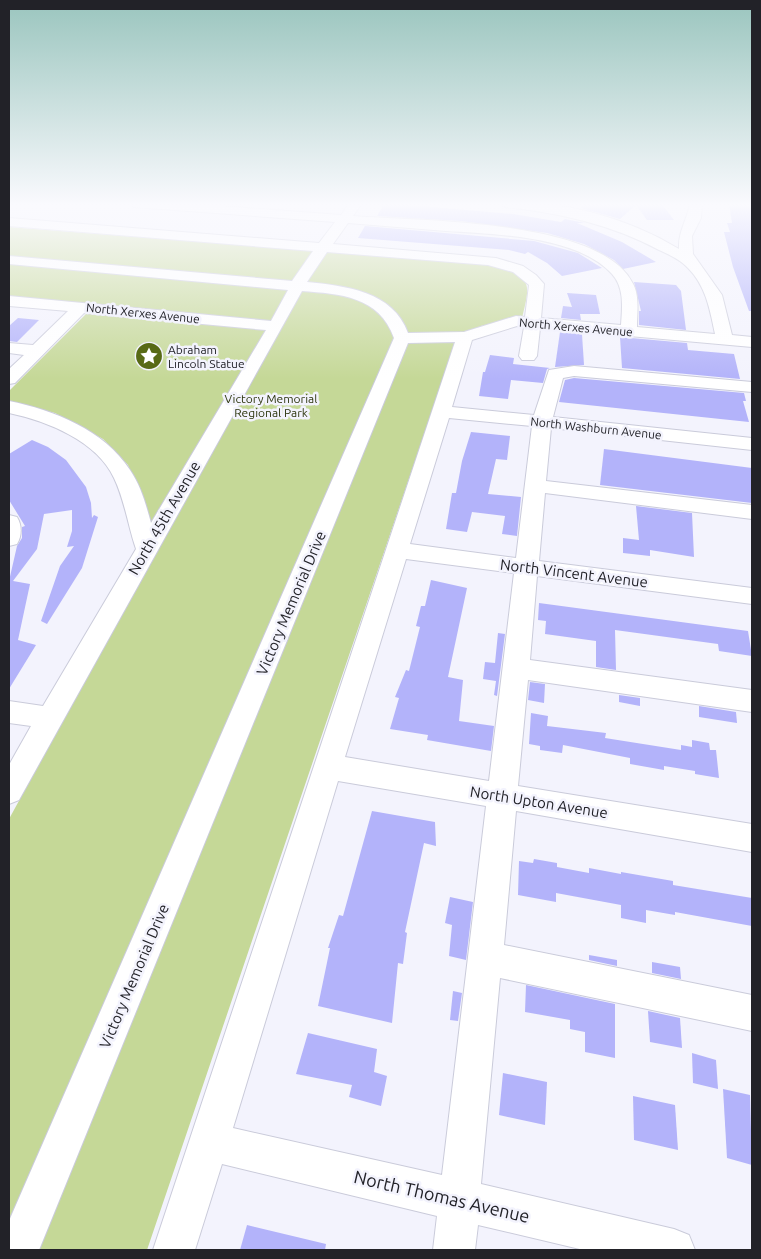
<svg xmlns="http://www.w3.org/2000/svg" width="761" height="1259" viewBox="0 0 761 1259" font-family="Ubuntu,sans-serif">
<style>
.green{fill:#c5d897}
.building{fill:#b3b3fa}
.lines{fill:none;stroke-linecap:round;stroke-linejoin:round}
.minor-casing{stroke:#cacbda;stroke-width:2}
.minor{fill:#fff;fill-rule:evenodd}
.labels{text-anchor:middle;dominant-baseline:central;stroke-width:5;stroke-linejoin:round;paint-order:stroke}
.far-street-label{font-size:12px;fill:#222228;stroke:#f3f3fd}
.far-poi-label{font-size:12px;fill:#222228;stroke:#f3f3fd;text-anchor:start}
.far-park-label{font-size:12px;fill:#2c350d;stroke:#f3f3fd}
.street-label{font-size:15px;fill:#222228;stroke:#f3f3fd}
.near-street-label{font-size:18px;fill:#222228;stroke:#f3f3fd}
</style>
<rect width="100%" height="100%" fill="#f3f3fd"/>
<path class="green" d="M9 227 498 265C533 278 530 285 522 318L481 326 452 352 147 1250H9V819L149 564 142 501 128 465 103 439 55 413 9 402V391L95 305 9 297Z"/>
<g class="building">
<path d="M385 203 513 214 561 222 565 219 585 223H577L622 242 656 262 623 269 614 260 584 244 547 233 461 221 377 216Z"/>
<path d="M587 203H661L674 220H647L636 205 620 219 580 208Z"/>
<path d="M729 203 746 204 752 209V311H749L733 267 724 232H730L727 223H732Z"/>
<path d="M365 226 534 241 578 253 602 268 562 276 547 263 528 252 525 254 509 250 358 238Z"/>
<path d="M634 282 676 285 681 291 686 330 639 325V311H641Z"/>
<path d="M567 293 596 295 600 314H580L581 320 561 318 563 306 572 307Z"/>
<path d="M18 318 39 320 17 342 9 341V326Z"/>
<path d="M560 332 582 334 584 365 555 367Z"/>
<path d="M620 337 687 343 688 350 734 354 740 379 622 368Z"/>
<path d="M490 355 514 358 513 364 550 368 547 369 543 383 511 380 508 399 479 396 483 372H485Z"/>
<path d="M574 378 744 393 746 401H743L749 422 559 402 565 380Z"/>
<path d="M471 432 510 436 507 460 496 459 488 494 521 497 517 536 502 534 505 516 472 512 467 532 446 529 452 493H456L462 461Z"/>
<path d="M32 440 48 447 66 460 86 487 91 503 92 518 94 515 98 517 82 568 47 624 41 621 60 566 74 546 67 547 72 531V510L44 514 37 549 13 581 30 584 18 640 36 645 9 689V581L17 546 22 538V527L25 526 9 500V454Z"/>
<path d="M604 449 752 468V503L600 485Z"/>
<path d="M636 506 692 513 694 557 650 550V556L623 553V538L639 540Z"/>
<path d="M431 580 467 588 448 677 463 680 459 721 494 726 491 751 427 740 428 735 390 729 399 698 395 697 406 670 409 671 420 627 416 626 421 606H425Z"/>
<path d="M539 603 748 631 752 656 719 651 718 644 615 630 616 670 596 667V641L545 634 546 621 538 620Z"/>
<path d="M498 633 505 634 497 696 494 695 496 681 483 679 485 662 495 663Z"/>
<path d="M530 682 545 684 544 703 528 700Z"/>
<path d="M619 695 640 698V706L619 702Z"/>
<path d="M699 706 736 712 737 723 699 717Z"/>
<path d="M531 713 548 716 547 726 606 733 605 738 681 750V745L692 747V740L709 743 710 750H716L719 778 695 774V771L664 766V770L630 764V758L563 745 562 753 540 750V746L529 744Z"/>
<path d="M372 811 435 822 436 846 424 843 405 932 407 933 403 964 398 963 392 1023 318 1006 330 948H328L339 915 343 916Z"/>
<path d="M534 859 557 863V867L589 873V868L621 874V872L673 881V885L752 898V926L675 912V915L646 910V923L621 918V905L556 893V902L518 895 519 861 533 863Z"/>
<path d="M450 897 473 902 466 960 449 956 452 925 445 923Z"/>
<path d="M589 955 617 960V966L589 960Z"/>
<path d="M652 962 680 967 681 979 652 973Z"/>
<path d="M526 985 615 1004V1058L585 1052V1032L570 1029V1020L525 1012Z"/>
<path d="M453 991 462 993 458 1021 450 1020Z"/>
<path d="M648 1011 680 1018 682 1048 650 1042Z"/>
<path d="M308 1033 377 1049 374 1072 387 1076 381 1106 349 1097 352 1085 296 1074Z"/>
<path d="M692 1053 716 1060 718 1089 693 1083Z"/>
<path d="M503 1073 547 1082 545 1125 499 1115Z"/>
<path d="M723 1089 750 1095 752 1165 727 1158Z"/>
<path d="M633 1096 675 1105 678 1150 634 1140Z"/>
<path d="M247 1225 326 1244 325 1250H240Z"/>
</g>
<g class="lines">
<g class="minor-casing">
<g id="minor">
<path d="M128 203H180L341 215 350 203H362L353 216C418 221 599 219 632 282 640 295 637 312 637 327L715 334C710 310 706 286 688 268 681 260 668 254 659 250 610 224 559 213 505 207L499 203C558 198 628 218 679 249 678 231 687 221 690 203H702L701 218 692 236 693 254 722 295 732 335 752 337V347L540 328 537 356 534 360H522L519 356 524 327 517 326 472 340 452 407 534 415 549 370 574 366 752 382V392L574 376 563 378 553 417 752 438V450L551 428 546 481 752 505V519L545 493 539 561 752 588V604L537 576 530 660 752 690V712L528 680 518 786 752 824V852L516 811 504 945 752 995V1031L500 978 481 1184 674 1229 689 1235 695 1250H584L478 1225 475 1250H433L437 1216 222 1164 195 1250H153L455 342 408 343 39 1250H9V1221L394 338C379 296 340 294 302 291L19 800 9 804V765L31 726 9 723V701L43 706 136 549C128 526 125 501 114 478 97 441 47 421 9 413V401C54 410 104 430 130 470 141 486 146 505 151 523L266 330 84 313 15 383 9 384V369L24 355 9 353V343L33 345 68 311 9 306V296L271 321 288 290 9 264V256L292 281 313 251 9 226V218L319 243 335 222 134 207ZM348 223C381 226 413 228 446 231 494 234 578 236 612 274 625 288 622 309 621 325L541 318 544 284 536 275 523 266 496 258 333 244ZM327 252 488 265 513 272 529 285 525 317 516 316 464 332 408 333C393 291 345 286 307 282ZM449 418 532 426 516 558 410 544ZM406 559 514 573 489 781 345 757ZM338 781 486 806 442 1175 233 1128Z"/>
<path d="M9 515 17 517C22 525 22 536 17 544L9 546Z"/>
</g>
</g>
<use href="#minor" class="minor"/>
</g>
<linearGradient id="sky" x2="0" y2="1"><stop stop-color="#9ac5be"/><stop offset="0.54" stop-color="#fafafe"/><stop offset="1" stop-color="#fafafe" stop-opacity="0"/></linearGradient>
<rect width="761" height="379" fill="url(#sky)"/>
<defs>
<g id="sight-disc" transform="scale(1.4375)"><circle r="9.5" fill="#586a16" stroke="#f3f3fd"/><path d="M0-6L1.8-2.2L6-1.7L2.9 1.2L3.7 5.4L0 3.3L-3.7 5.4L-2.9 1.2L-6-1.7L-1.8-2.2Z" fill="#fff"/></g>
</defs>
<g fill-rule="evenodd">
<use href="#sight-disc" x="149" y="356"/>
</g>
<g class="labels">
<g class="far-street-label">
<text transform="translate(143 313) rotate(6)">North Xerxes Avenue</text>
<text transform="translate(576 327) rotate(5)">North Xerxes Avenue</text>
<text transform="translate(596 428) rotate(6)">North Washburn Avenue</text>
</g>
<g class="far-poi-label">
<text x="168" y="349">Abraham<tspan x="168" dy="14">Lincoln Statue</tspan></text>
</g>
<g class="far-park-label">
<text x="271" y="398">Victory Memorial<tspan x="271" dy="14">Regional Park</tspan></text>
</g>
<g class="street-label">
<text transform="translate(164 518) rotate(-60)">North 45th Avenue</text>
<text transform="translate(574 573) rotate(7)">North Vincent Avenue</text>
<text transform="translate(291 603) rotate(-67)">Victory Memorial Drive</text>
<text transform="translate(539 802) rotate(9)">North Upton Avenue</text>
<text transform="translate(134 976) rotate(-67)">Victory Memorial Drive</text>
</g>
<g class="near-street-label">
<text transform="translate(442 1196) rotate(13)">North Thomas Avenue</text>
</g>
</g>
<rect width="761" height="1259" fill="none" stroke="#222228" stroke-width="20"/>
</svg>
